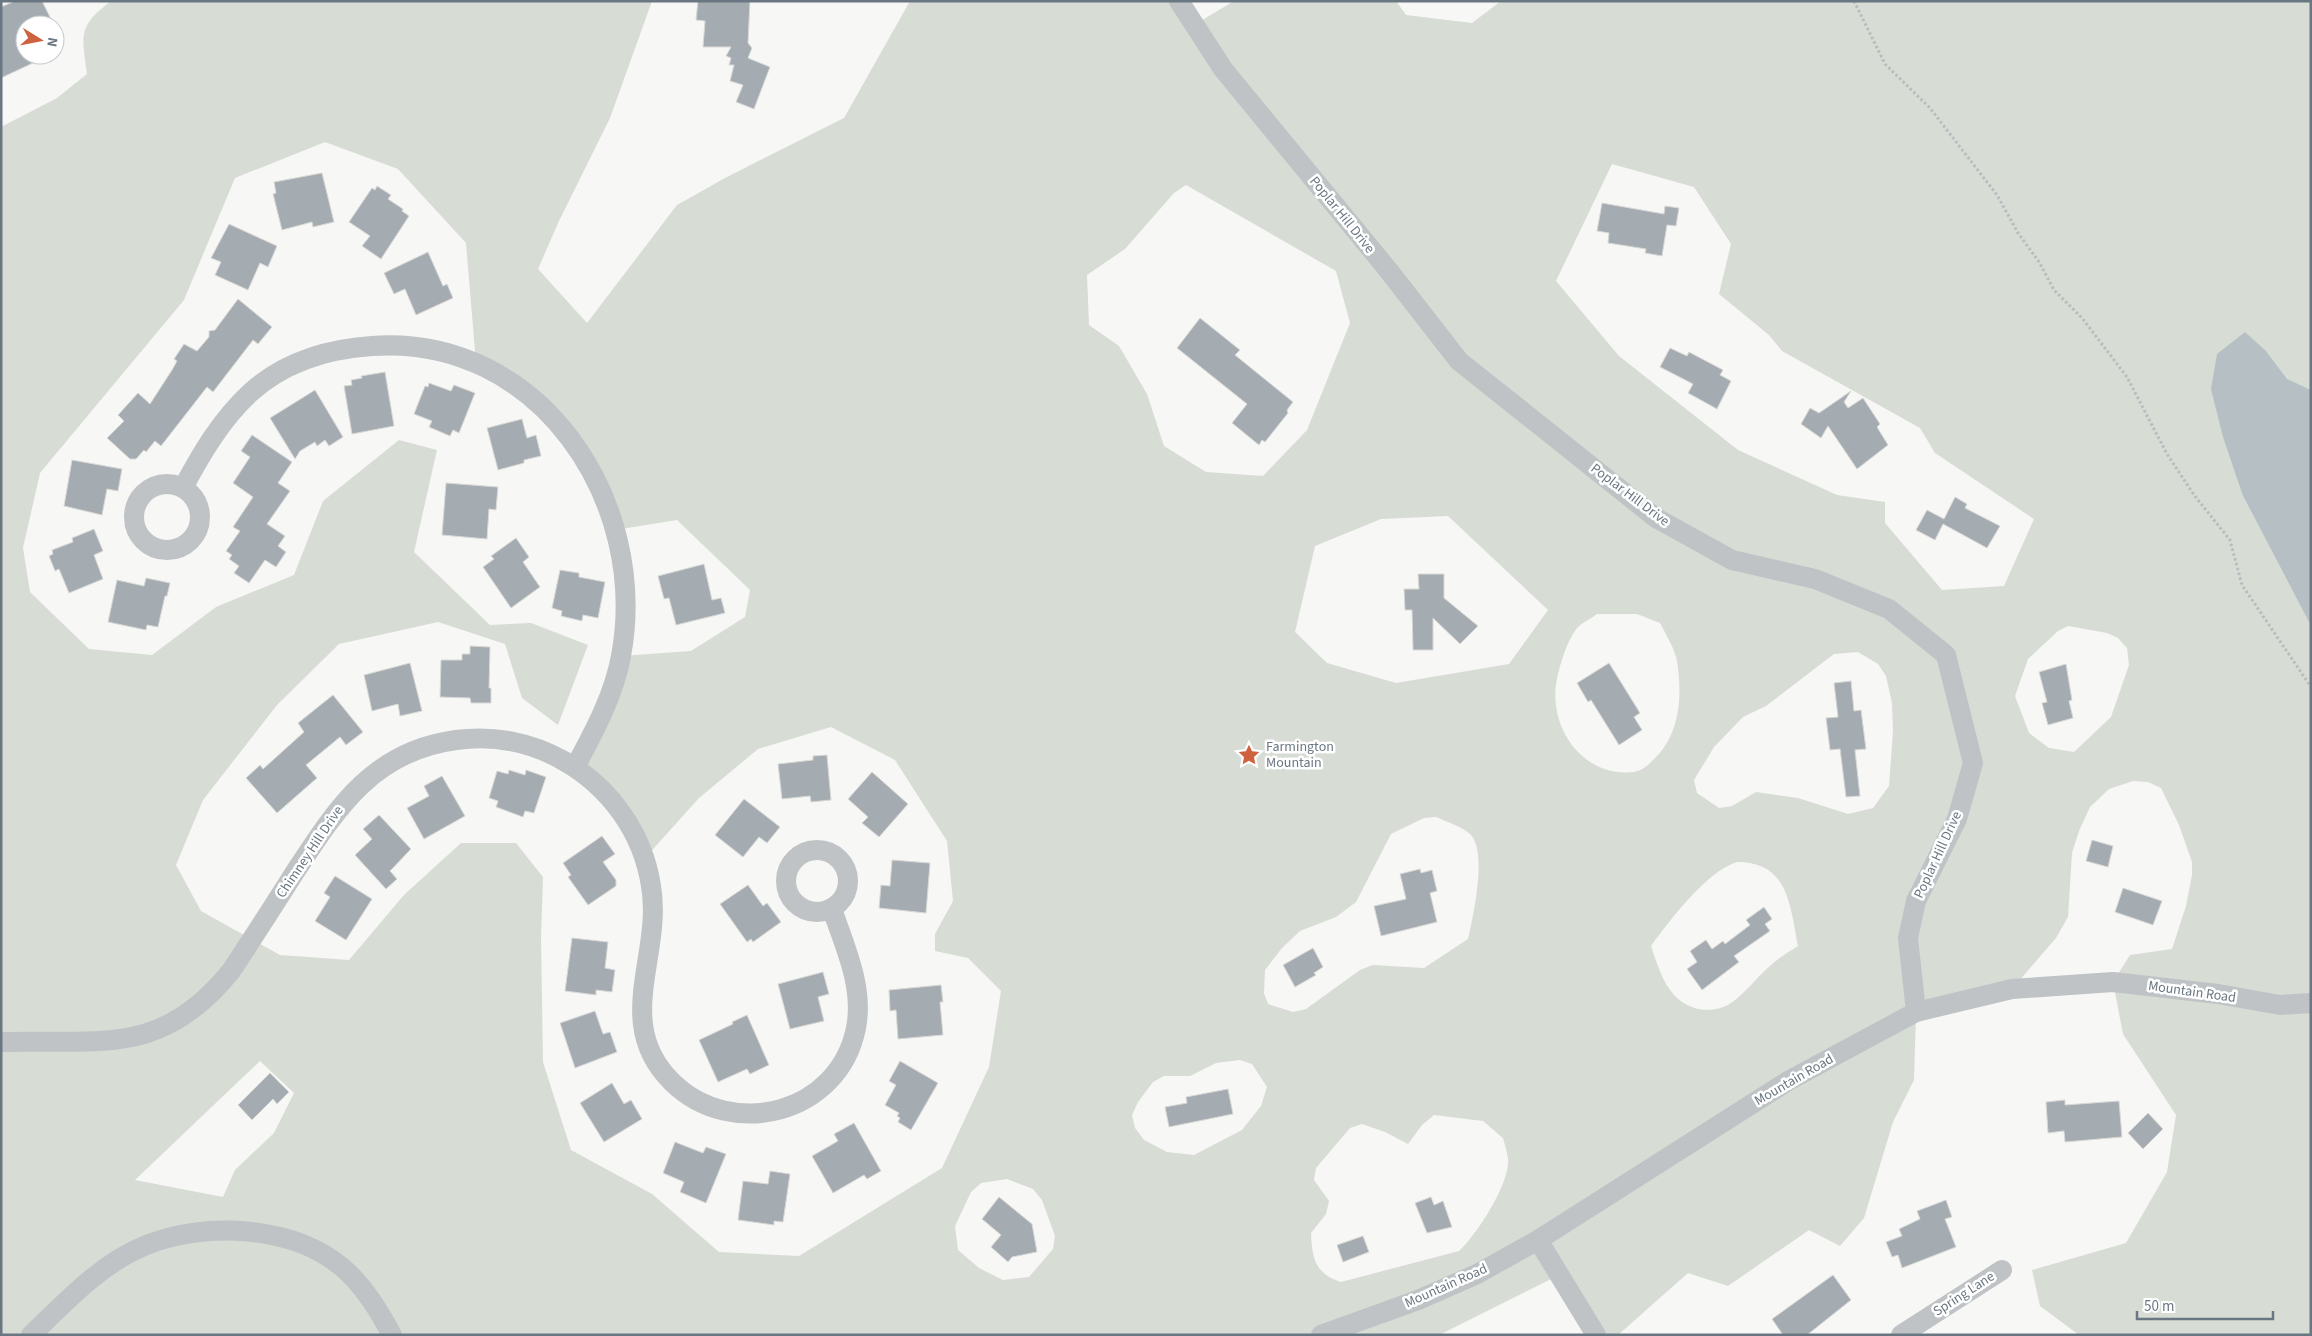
<svg xmlns="http://www.w3.org/2000/svg" width="2312" height="1336" viewBox="0 0 2312 1336" font-family="'Source Sans 3',sans-serif">
<style>
.green{fill:#d7dcd5;fill-rule:evenodd}
.water{fill:#b6c0c4}
.building{fill:#a5acb1;stroke:#d9d9d7}
.lines{fill:none;stroke-linecap:round;stroke-linejoin:round}
.path{stroke:#b9bcbe;stroke-width:3;stroke-dasharray:2.5 2.5;stroke-linecap:butt}
.street{stroke:#bfc3c6;stroke-width:20}
.labels{text-anchor:middle;dominant-baseline:central;stroke-width:5;stroke-linejoin:round;paint-order:stroke}
.street-label{font-size:14px;fill:#6a7782;stroke:#fff}
.poi-label{font-size:14px;fill:#6a7782;stroke:#fff;text-anchor:start}
</style>
<rect width="100%" height="100%" fill="#f7f7f5"/>
<path class="green" d="M111 1H652L610 118 559 221 538 269 587 323 677 205 725 178 844 118 910 1H1179L1194 25 1234 1H1396L1406 15 1472 23 1501 1H2311V390L2287 380 2266 351 2243 496 2311 626V1335H2079L2040 1306 2032 1270 2126 1243 2167 1172 2176 1115 2123 1034 2113 982 2130 955 2172 949 2186 906 2192 875V862L2179 825 2161 788 2148 782 2133 781 2109 789 2090 807 2079 831 2072 853 2068 917 2056 938 2012 989 1916 1013 1914 1080 1893 1122 1864 1218 1840 1246 1809 1230 1728 1286 1688 1273 1618 1335H1596L1559 1275 1439 1335H1V127L57 98 87 74C82 35 77 27 111 1ZM325 142 398 169 466 243 476 363 568 435 615 530 677 520 750 590 745 617 691 651 621 656 575 767 645 858 699 798 758 749 831 727 895 760 947 841 953 901 935 934V951L968 958 1001 991 989 1067 942 1168 799 1256 719 1252 652 1194 571 1150 543 1062 541 937 543 877 516 843H461L404 895 349 960 280 955 201 911 176 865 203 800 277 705 339 644 438 622 505 644 522 698 558 725 588 645 531 623 490 625 414 552 437 450 399 440 323 501 294 575 216 607 152 655 89 649 30 592 23 548 40 473 184 300 235 178ZM1612 164 1694 187 1731 244 1719 294 1769 335 1782 351 1920 428 1935 453 2034 519 2004 586 1942 590 1885 523V502L1837 495 1738 450 1619 356 1556 281ZM1186 185 1336 271 1350 323 1307 430 1263 476 1206 472 1164 446 1147 394 1119 346 1089 325 1087 275 1125 249 1174 193ZM1448 516 1548 610 1509 664 1396 683 1327 663 1295 632 1315 546 1381 519ZM1597 614H1637L1660 623C1666 635 1675 649 1677 661 1682 693 1681 730 1658 755 1651 762 1645 770 1634 772 1582 778 1547 726 1557 679 1560 664 1568 638 1578 627 1583 622 1592 618 1597 614ZM2068 626 2107 633 2118 638 2127 648 2129 665 2111 717 2074 752 2049 748 2029 733 2015 696 2028 659 2058 631ZM1858 652 1878 664 1886 676 1892 703 1893 731 1889 786 1873 808 1848 814 1798 798 1756 792 1732 806 1719 808 1697 793 1694 780 1714 747 1743 717 1766 706 1834 654ZM1436 817C1447 822 1461 826 1470 834 1488 851 1473 917 1468 939L1424 968 1373 965 1360 970 1306 1009 1293 1012 1268 1004 1264 993 1265 970 1282 948 1300 931 1336 917 1356 902 1391 834 1424 818ZM1737 862C1789 862 1790 906 1798 946 1789 952 1778 958 1770 966 1757 977 1747 991 1734 1001 1715 1015 1690 1012 1674 995 1662 982 1657 963 1651 946 1670 920 1707 871 1737 862ZM1240 1060 1252 1064 1267 1087 1261 1106 1242 1130 1194 1155 1167 1152 1144 1140 1135 1128 1132 1115 1138 1102 1153 1082 1164 1076H1190L1216 1063ZM260 1061 294 1093 274 1133 235 1170 223 1197 135 1180ZM1434 1115 1483 1121 1503 1138C1505 1146 1509 1156 1508 1164 1506 1189 1477 1234 1459 1251L1341 1282C1315 1274 1312 1258 1311 1233L1326 1214 1329 1201 1314 1180 1316 1168 1350 1128 1362 1124 1385 1132 1408 1144 1422 1125ZM1007 1179 1033 1189 1042 1200 1055 1236 1053 1249 1029 1277 1003 1280 979 1268 958 1250 955 1226 971 1192 981 1183Z"/>
<path class="water" d="M2245 332 2266 351 2287 379 2311 390V626L2243 496 2223 437 2211 389 2217 354Z"/>
<g class="building">
<path d="M15 1H42L54 25H25V55H50L1 78V7Z"/>
<path d="M698 1H750L748 43 752 48 748 58 770 67 754 109 736 102 743 85 730 81 734 65H729L731 58 726 56 731 47H703L705 21 696 20Z"/>
<path d="M322 173 334 222 313 227 312 222 282 230 273 194 276 193 274 182Z"/>
<path d="M377 186 391 195 388 199 403 209 402 211 409 216 381 259 362 246 370 236 349 222 372 188 375 190Z"/>
<path d="M1602 203 1664 214 1665 206 1679 208 1676 226 1667 225 1662 256 1645 253 1646 249 1608 243 1609 233 1597 231Z"/>
<path d="M229 224 277 246 268 267 260 263 248 290 215 275 221 262 211 258Z"/>
<path d="M428 252 443 286 447 284 453 298 416 315 405 289 394 294 384 273Z"/>
<path d="M238 299 272 327 258 344 253 340 213 392 207 387 161 446 155 441 146 452 144 450 136 459H130L107 438 124 421 118 415 138 393 150 404 172 370 177 361 174 359 184 344 197 351 209 337V331L215 330Z"/>
<path d="M1200 318 1240 350 1235 355 1293 402 1287 410 1288 413 1265 442 1262 440 1259 445 1232 423 1247 404 1177 348Z"/>
<path d="M1670 348 1687 356 1689 352 1723 370 1720 375 1731 381 1717 409 1688 393 1693 384 1660 367Z"/>
<path d="M385 372 394 426 352 434 344 386 352 385 351 380 362 378 361 376Z"/>
<path d="M429 383 451 391 454 385 475 393 459 433 453 430 450 436 429 427 432 421 414 414 425 386 428 387Z"/>
<path d="M315 390 343 437 329 446 325 440 317 446 315 442 300 451 295 459 270 418Z"/>
<path d="M1851 391 1844 402 1848 408 1863 398 1880 424 1877 427 1888 445 1857 469 1828 426 1821 438 1801 424 1810 408 1819 413Z"/>
<path d="M522 419 527 438 536 435 541 456 524 460V463L498 470 487 428Z"/>
<path d="M252 435 292 462 278 483 290 491 267 524 285 536 278 546 286 552 276 567 265 560 249 583 234 573 239 566 229 559 232 555 226 551 240 531 233 527 253 497 233 483 250 457 241 451Z"/>
<path d="M72 460 122 469 118 491 107 489 102 515 64 506Z"/>
<path d="M446 483 498 487 496 510 489 509 487 539 442 535Z"/>
<path d="M1955 497 1967 504 1965 508 2000 526 1987 548 1943 524 1935 540 1916 530 1927 510 1944 519Z"/>
<path d="M94 529 103 551 94 555 103 579 69 593 59 569 55 571 49 556 53 554 52 550 73 542 72 538Z"/>
<path d="M516 538 529 557 523 562 540 587 511 608 483 567 494 559 491 556Z"/>
<path d="M704 564 712 600 721 598 725 613 676 625 669 598 664 599 658 576Z"/>
<path d="M560 570 579 573V577L605 582 598 618 583 615 582 621 561 616 562 611 552 608Z"/>
<path d="M1418 574H1444V598L1478 626 1460 644 1433 618V650H1413L1412 610H1405L1404 589H1419Z"/>
<path d="M146 578 170 583 167 596H165L158 627 147 625 146 630 108 622 117 580 144 586Z"/>
<path d="M470 646 490 647 489 688H491V703H471L470 698 440 697 441 660H462V654H470Z"/>
<path d="M410 663 422 711 400 716 398 704 372 711 364 675Z"/>
<path d="M1609 663 1640 713 1634 717 1642 730 1619 745 1591 700 1588 702 1577 683Z"/>
<path d="M2066 664 2072 700 2069 701 2073 718 2048 725 2042 703 2047 702 2039 672Z"/>
<path d="M1851 681 1854 711 1861 710 1866 749 1855 750 1860 796 1846 797 1840 749 1830 750 1826 718 1838 717 1834 683Z"/>
<path d="M333 695 363 732 346 745 340 737 306 765 317 778 277 813 246 778 260 765 263 769 304 732 298 723Z"/>
<path d="M827 755 831 800 811 802 810 796 782 799 778 764 813 760V756Z"/>
<path d="M509 770 525 775 526 770 546 777 534 813 525 811 523 817 496 807 498 801 489 798 497 771 508 774Z"/>
<path d="M872 772 908 804 879 837 862 823 868 817 848 799Z"/>
<path d="M442 776 465 816 424 839 407 808 429 796 424 786Z"/>
<path d="M744 799 780 827 767 843 759 837 743 857 715 835Z"/>
<path d="M379 815 411 849 390 871 397 879 386 889 355 855 372 839 363 829Z"/>
<path d="M602 836 615 854 603 862 616 880V886L588 905 568 877 571 875 563 863Z"/>
<path d="M2092 840 2113 846 2108 867 2086 861Z"/>
<path d="M892 860 930 863 926 913 879 908 881 885 890 886Z"/>
<path d="M1420 869 1421 873 1432 870 1437 891 1430 893 1437 922 1381 936 1374 906 1406 899 1400 874Z"/>
<path d="M335 876 372 899 346 940 315 921 330 897 324 893Z"/>
<path d="M748 885 763 906 767 903 781 922 753 942 751 939 747 942 720 904Z"/>
<path d="M2123 888 2162 901 2153 925 2115 912Z"/>
<path d="M1764 907 1772 919 1765 924 1770 931 1734 956 1739 962 1702 990 1687 969 1697 962 1690 951 1706 940 1712 949 1723 941 1725 944 1750 925 1746 920Z"/>
<path d="M572 938 608 942 605 968 615 970 612 992 596 990V995L565 991Z"/>
<path d="M1313 948 1323 967 1314 973 1316 975 1295 987 1283 965Z"/>
<path d="M823 972 829 994 818 997 824 1021 790 1029 778 984Z"/>
<path d="M941 985 943 1002H940L943 1035 898 1039 896 1010 890 1011 889 990Z"/>
<path d="M595 1011 603 1034 610 1032 617 1052 575 1068 560 1023Z"/>
<path d="M747 1015 769 1065 750 1074 747 1069 718 1082 699 1040 733 1024 732 1022Z"/>
<path d="M900 1061 938 1083 911 1130 898 1122 900 1118 897 1116 899 1113 885 1105 896 1085 889 1081Z"/>
<path d="M270 1073 289 1092 277 1104 273 1099 252 1120 238 1105Z"/>
<path d="M612 1083 624 1104 631 1100 642 1119 604 1142 580 1103Z"/>
<path d="M1228 1089 1233 1114 1169 1127 1165 1107 1187 1103 1186 1097Z"/>
<path d="M2065 1100V1105L2119 1101 2122 1137 2065 1142 2064 1131 2048 1133 2046 1102Z"/>
<path d="M2148 1113 2163 1129 2143 1149 2128 1133Z"/>
<path d="M854 1123 881 1171 867 1179 864 1175 833 1193 812 1156 838 1141 834 1134Z"/>
<path d="M675 1142 703 1153 706 1147 726 1154 706 1203 680 1192 684 1182 663 1173Z"/>
<path d="M770 1171 790 1174 783 1222 774 1221V1225L738 1220 743 1181 768 1184Z"/>
<path d="M999 1197 1032 1224 1037 1252 1012 1257 1008 1262 991 1247 1001 1235 982 1219Z"/>
<path d="M1431 1197 1434 1205 1443 1201 1452 1227 1427 1233 1415 1203Z"/>
<path d="M1946 1200 1952 1217 1945 1219 1956 1247 1902 1268 1898 1255 1892 1257 1886 1242 1902 1236 1899 1229 1920 1219 1917 1211Z"/>
<path d="M1363 1236 1369 1252 1343 1262 1337 1245Z"/>
<path d="M1833 1275 1851 1300 1807 1335H1783L1772 1319Z"/>
</g>
<g class="lines">
<path class="path" d="M1854 1 1885 64 1930 108 1997 195 2018 233 2039 262 2054 290 2082 318 2127 377 2167 454 2194 495 2230 540 2242 585 2311 687"/>
<g class="street">
<path d="M1179 1 1223 69 1389 271 1459 361 1656 518 1732 560 1815 579 1889 609 1946 655 1973 763 1957 819 1916 901 1908 938 1916 1012"/>
<circle cx="167" cy="517" r="33"/>
<path d="M183 488C201 454 221 420 250 393 284 362 326 349 372 346 539 334 650 501 621 656 614 695 594 732 575 767"/>
<circle cx="817" cy="881" r="31"/>
<path d="M1 1042C99 1039 161 1058 231 971 253 938 274 905 295 872 337 808 373 751 456 740 493 735 531 742 564 761 610 787 643 833 651 886 663 955 612 1023 672 1082 732 1141 839 1114 856 1028 864 987 845 947 832 909"/>
<path d="M1538 1240 1596 1335"/>
<path d="M31 1335C66 1302 99 1265 144 1246 203 1221 293 1225 343 1268 364 1286 379 1311 392 1335"/>
<path d="M1321 1335 1418 1300 1477 1274 1538 1240 1788 1081 1916 1012 2012 989 2113 982 2218 994 2280 1005 2311 1003"/>
<path d="M1901 1335 2002 1270"/>
</g>
</g>
<defs>
<g id="sight-bare" transform="scale(1.725)"><path d="M0-6L1.8-2.2L6-1.7L2.9 1.2L3.7 5.4L0 3.3L-3.7 5.4L-2.9 1.2L-6-1.7L-1.8-2.2Z" fill="#ce623f" stroke="#fff" stroke-width="2.5" paint-order="stroke"/></g>
</defs>
<g fill-rule="evenodd">
<use href="#sight-bare" x="1249" y="755"/>
</g>
<g class="labels">
<g class="street-label">
<text transform="translate(1342 215) rotate(51)">Poplar Hill Drive</text>
<text transform="translate(1630 495) rotate(37)">Poplar Hill Drive</text>
<text transform="translate(310 852) rotate(-56)">Chimney Hill Drive</text>
<text transform="translate(1938 855) rotate(-65)">Poplar Hill Drive</text>
<text transform="translate(2192 992) rotate(8)">Mountain Road</text>
<text transform="translate(1794 1080) rotate(-30)">Mountain Road</text>
<text transform="translate(1446 1286) rotate(-24)">Mountain Road</text>
<text transform="translate(1964 1294) rotate(-33)">Spring Lane</text>
</g>
<g class="poi-label">
<text x="1266" y="747">Farmington<tspan x="1266" dy="16">Mountain</tspan></text>
</g>
</g>
<rect width="2312" height="1336" fill="none" stroke="#6a7782" stroke-width="5"/>
<g transform="translate(40 40) rotate(100)"><circle r="24" fill="#ffffff" stroke="#c3c9cd"/>
<path d="M0-4L9 19L0 12L-9 19Z" fill="#ce623f"/>
<text y="-8" font-size="14" font-weight="bold" text-anchor="middle" fill="#6a7782">N</text>
</g>
<path d="M2137 1311v8h136v-8" fill="none" stroke="#6a7782" stroke-width="2.5"/>
<text x="2144" y="1311" font-size="15" fill="#6a7782" stroke="#ffffff" stroke-width="4" paint-order="stroke">50 m</text>
</svg>
